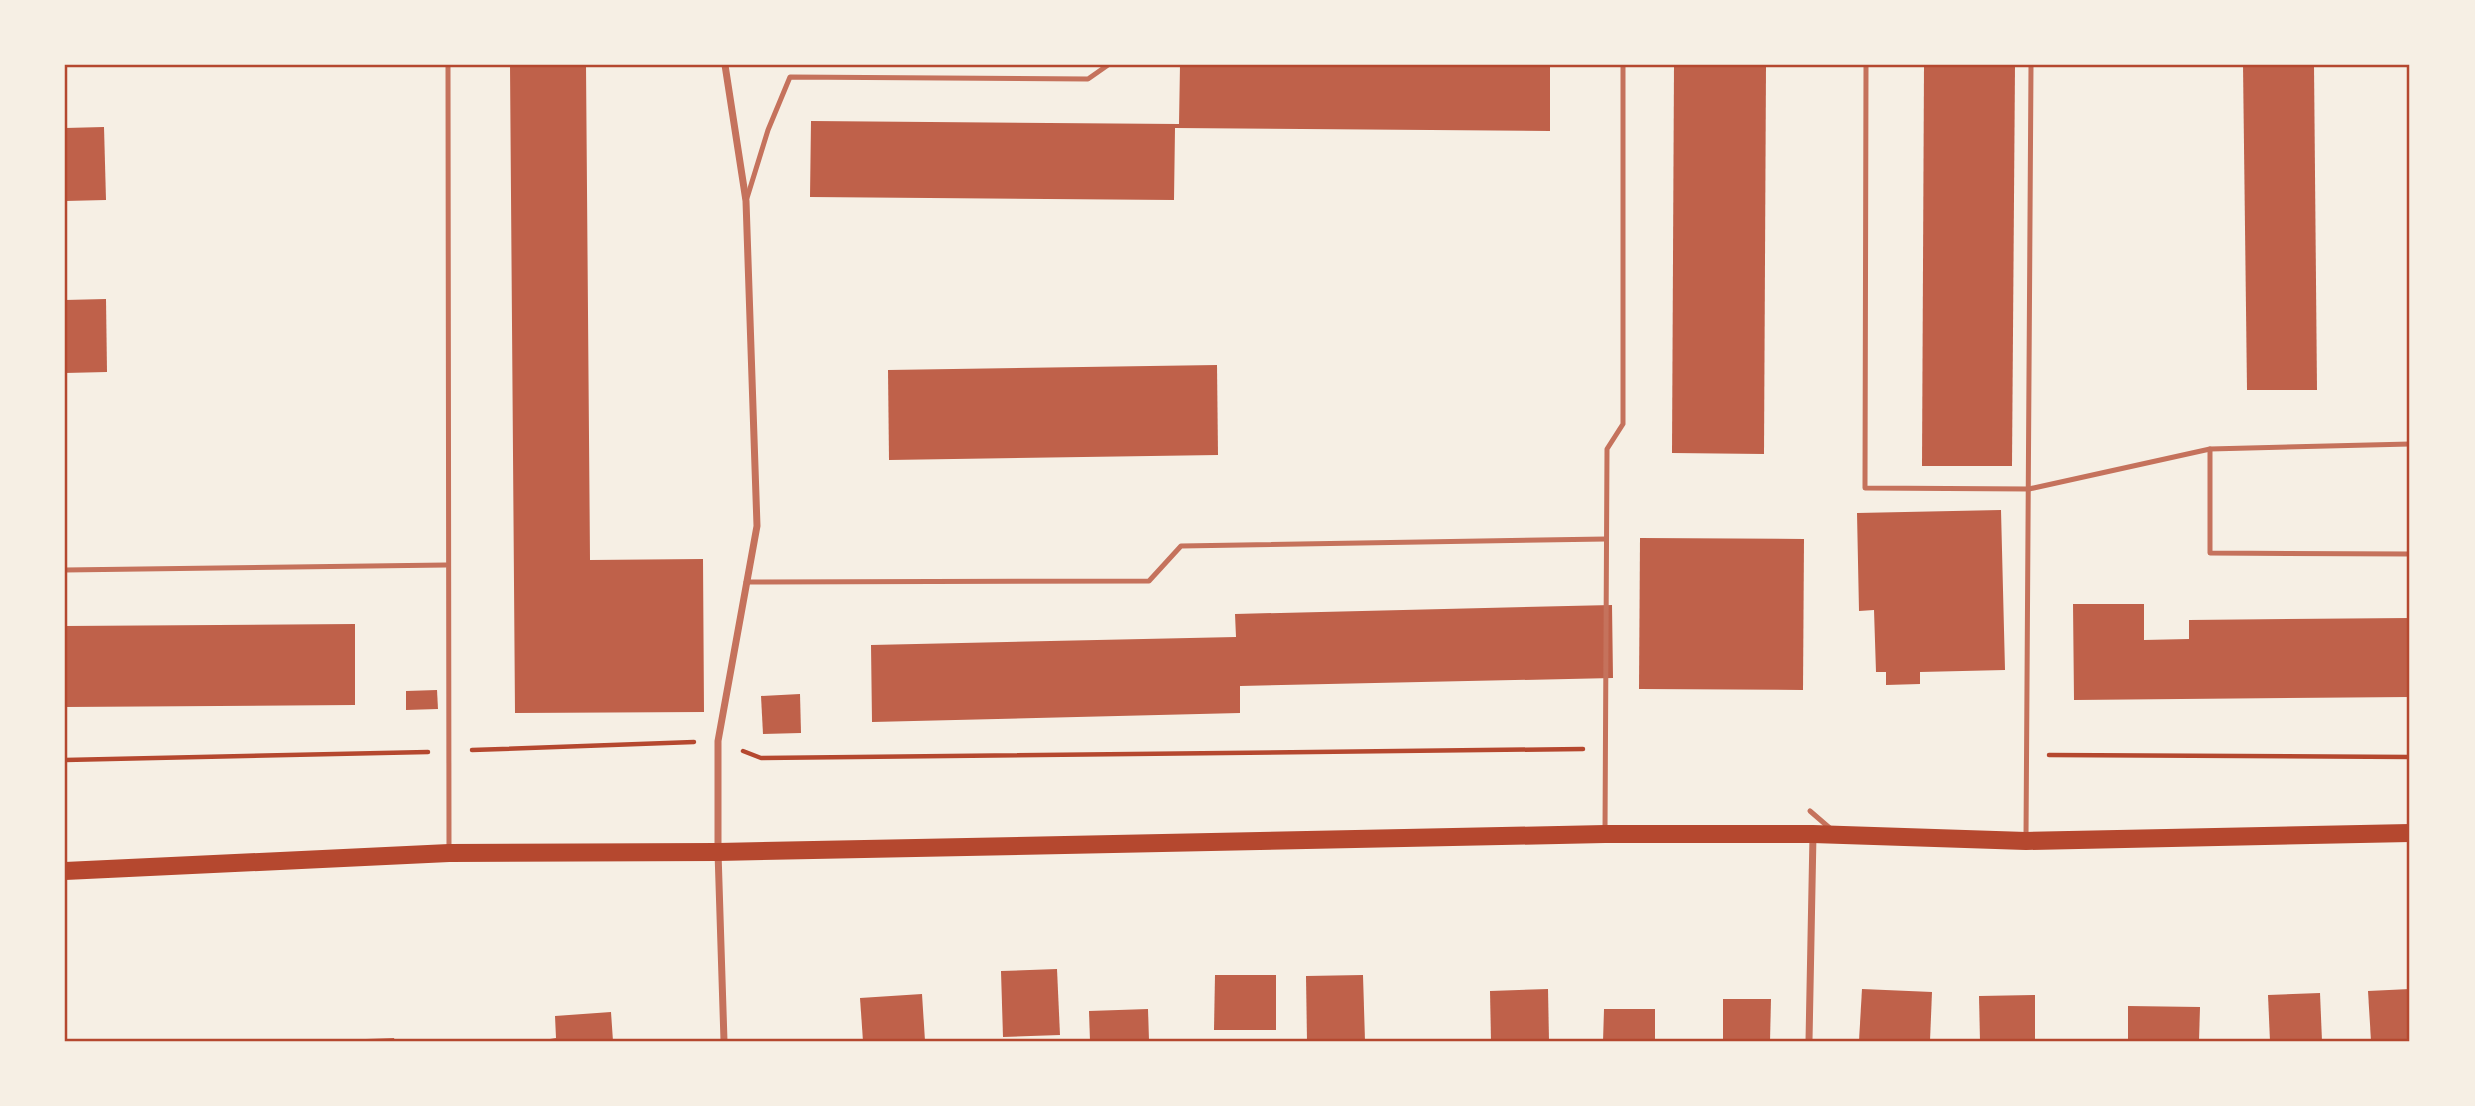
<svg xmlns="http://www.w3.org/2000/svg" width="2475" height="1106" viewBox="0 0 2475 1106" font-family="'PT Serif',serif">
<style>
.building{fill:#bf614a}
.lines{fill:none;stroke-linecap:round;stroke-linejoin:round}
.path{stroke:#b5482f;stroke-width:4.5}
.service{stroke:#c5725c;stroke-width:5}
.minor{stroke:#c5725c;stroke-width:7}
.primary{stroke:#b5482f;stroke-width:18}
.neatline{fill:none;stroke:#b5482f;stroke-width:2.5}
</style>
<rect width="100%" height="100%" fill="#f6efe4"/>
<g class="building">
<path d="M510 65H586L590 560 703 559 704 712 515 713Z"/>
<path d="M1180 65H1550V131L1175 128 1174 200 810 197 811 121 1179 124Z"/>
<path d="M1674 65H1766L1764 454 1672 453Z"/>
<path d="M1924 65H2015L2012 466H1922Z"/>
<path d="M2243 65H2314L2317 390H2247Z"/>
<path d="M104 127 106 200 65 201V128Z"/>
<path d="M106 299 107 372 65 373V300Z"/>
<path d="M1217 365 1218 455 889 460 888 370Z"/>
<path d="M2001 510 2005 670 1920 672V684L1886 685V672H1876L1874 610 1859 611 1857 513Z"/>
<path d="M1640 538 1804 539 1803 690 1639 689Z"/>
<path d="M2073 604H2144V640L2189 639V620L2410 618V697L2074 700Z"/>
<path d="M1612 605 1613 678 1240 686V713L872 722 871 645 1236 637 1235 614Z"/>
<path d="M355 624V705L65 707V626Z"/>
<path d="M437 690 438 709 406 710V691Z"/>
<path d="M800 694 801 733 763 734 761 696Z"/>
<path d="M1057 969 1060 1035 1003 1037 1001 971Z"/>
<path d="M1215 975H1276V1030H1214Z"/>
<path d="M1363 975 1365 1041H1307L1306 976Z"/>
<path d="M1548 989 1549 1041H1491L1490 991Z"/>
<path d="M1862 989 1932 992 1930 1041H1859Z"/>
<path d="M2410 989V1041H2371L2368 991Z"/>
<path d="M2320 993 2322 1041H2270L2268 995Z"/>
<path d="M922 994 925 1041H863L860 998Z"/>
<path d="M2035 995V1041H1980L1979 996Z"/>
<path d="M1723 999H1771L1770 1041H1723Z"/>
<path d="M2128 1006 2200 1007 2199 1041H2128Z"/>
<path d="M1148 1009 1149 1041H1090L1089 1011Z"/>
<path d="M1604 1009H1655V1041H1603Z"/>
<path d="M611 1012 613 1041H538L556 1038 555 1016Z"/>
<path d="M394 1038 395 1041H366V1039Z"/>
</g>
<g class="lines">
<g class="path">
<path d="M472 750 694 742"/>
<path d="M743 751 761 758 1583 749"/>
<path d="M2049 755 2410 757"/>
<path d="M65 760 428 752"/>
</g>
<g class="service">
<path d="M448 65 449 850"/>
<path d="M1866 65 1865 488 2029 489 2210 449 2410 444"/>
<path d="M747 198 768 130 790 77 1088 79 1108 65"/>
<path d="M2210 449V553L2410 554"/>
<path d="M65 570 446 565"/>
<path d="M746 582 1149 581 1181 546 1606 539"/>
<path d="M1810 811 1832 830"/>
<path d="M1605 831 1607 449 1623 424V65"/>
<path d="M2026 838 2031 65"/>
</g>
<g class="minor">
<path d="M724 1041 718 852V741L757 526 746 201 725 65"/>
<path d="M1809 1041 1813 835"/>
</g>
<path class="primary" d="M65 871 449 853 718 852 1605 834H1813L2026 841 2410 833"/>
</g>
<rect width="2475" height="1106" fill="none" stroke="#f6efe4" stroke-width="133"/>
<rect x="66" y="66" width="2342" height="974" class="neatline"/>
</svg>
